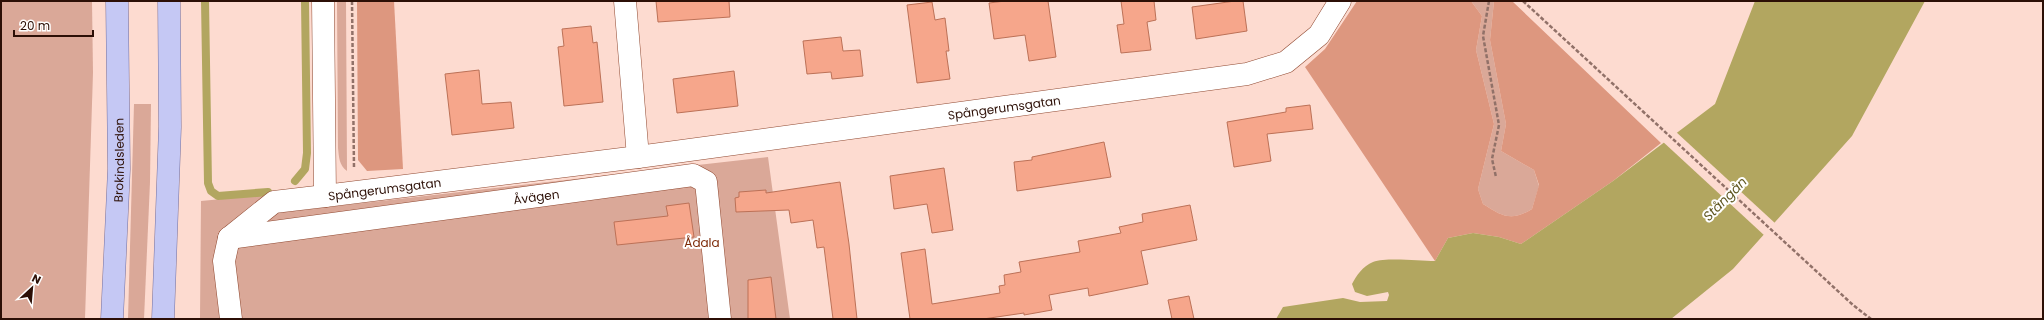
<svg xmlns="http://www.w3.org/2000/svg" width="2044" height="320" viewBox="0 0 2044 320" font-family="Poppins,sans-serif">
<style>
.green{fill:#daa898}
.forest{fill:#dd977f}
.water{fill:#b2a660}
.pier{fill:#fddbd0}
.lines{fill:none;stroke-linecap:round;stroke-linejoin:round}
.stream{stroke:#b2a660;stroke-width:8}
.building{fill:#f6a68b;stroke:#bc7157}
.minor-casing{stroke:#904931;stroke-width:23}
.major-casing{stroke:#76709c;stroke-width:23}
.path{stroke:#917168;stroke-width:2.5;stroke-dasharray:4 2;stroke-linecap:butt}
.minor{stroke:#fff;stroke-width:22}
.major{stroke:#c5c8f4;stroke-width:22}
.labels{text-anchor:middle;dominant-baseline:central;stroke-width:4;stroke-linejoin:round;paint-order:stroke}
.street-label{font-size:12px;fill:#2c0f06;stroke:#fff}
.park-label{font-size:12px;fill:#7b2805;stroke:#fff}
.water-label{font-size:13px;font-style:italic;fill:#605722;stroke:#fff}
</style>
<rect width="100%" height="100%" fill="#fddbd0"/>
<g class="green">
<path d="M1 1H92L93 73 85 319H1Z"/>
<path d="M337 1H346L347 171C339 165 339 157 338 148Z"/>
<path d="M1471 1H1494L1490 40 1506 124 1501 151 1534 170 1539 186 1532 209C1511 222 1502 216 1483 204L1478 189 1494 124 1476 50 1482 16Z"/>
<path d="M134 104H151L150 182 144 319H128Z"/>
<path d="M768 157 790 319H200L201 201 273 194 276 213Z"/>
</g>
<g class="forest">
<path d="M357 1H394L403 169 367 171 358 160Z"/>
<path d="M1357 1H1471L1482 16 1476 50 1494 124 1478 189 1483 204C1502 216 1511 222 1532 209L1539 185 1534 170 1501 151 1506 124 1490 40 1494 1H1512L1661 143 1613 181 1521 244 1499 237 1473 233 1448 238 1435 261 1305 67 1325 49Z"/>
</g>
<path class="water" d="M1755 1H1925L1852 136 1733 269 1671 319H1276L1283 307 1343 298 1360 302 1387 301 1389 295 1388 292 1367 296 1355 292 1352 284C1356 276 1363 266 1373 262 1387 257 1419 261 1435 261L1448 238 1473 233 1499 237 1521 244 1613 181 1715 104Z"/>
<path class="pier" d="M1675 131 1776 224 1765 236 1661 140Z"/>
<g class="lines">
<g class="stream">
<path d="M205 1 208 183 211 191 218 196 268 192"/>
<path d="M295 181 305 169 307 153 305 1"/>
</g>
</g>
<g class="building">
<path d="M656 1H729L730 17 658 22Z"/>
<path d="M1005 1H1048L1056 57 1029 61 1025 35 994 39 989 3Z"/>
<path d="M1121 1H1154L1156 20 1147 22 1151 50 1121 53 1117 25 1124 24Z"/>
<path d="M1235 1H1243L1247 31 1196 39 1192 7Z"/>
<path d="M932 2 935 20 945 18 949 51H946L950 79 917 83 907 5Z"/>
<path d="M591 26 593 43 597 42 603 102 564 106 558 47 564 46 562 29Z"/>
<path d="M841 37 843 51 860 50 863 76 832 79 831 72 807 74 803 41Z"/>
<path d="M479 70 482 104 511 102 514 128 452 135 445 74Z"/>
<path d="M734 71 738 106 677 113 673 79Z"/>
<path d="M1310 105 1313 129 1267 134 1271 161 1234 167 1227 122 1286 112V108Z"/>
<path d="M1104 142 1111 177 1017 191 1014 162 1032 160V157Z"/>
<path d="M944 168 953 230 932 233 927 204 894 209 890 176Z"/>
<path d="M840 182 849 244 857 319H833L824 247 817 248 813 220 791 223 789 210 736 212 735 198 739 197V192L766 190V193Z"/>
<path d="M689 203 694 237 617 245 614 222 668 216 666 206Z"/>
<path d="M1190 205 1197 240 1141 251 1148 284 1089 296 1088 288 1049 295 1052 310 1024 315V313L983 319H910L901 253 925 249 932 304 1000 293 999 286 1005 285 1004 275 1021 272 1019 262 1080 252 1078 241 1121 233 1119 227 1143 222 1142 214Z"/>
<path d="M771 277 776 319H748V280Z"/>
<path d="M1189 296 1194 319H1172L1168 300Z"/>
</g>
<g class="lines">
<g class="minor-casing">
<g id="minor">
<path id="s1" d="M323 1 325 196 638 157 1247 74 1286 62 1319 35 1340 1"/>
<path d="M625 1 638 157"/>
<path id="s2" d="M229 238 693 175 706 182 720 319"/>
<path d="M231 319 224 261 229 238 274 202 325 196"/>
</g>
</g>
<g class="major-casing">
<g id="major">
<path id="s3" d="M112 319 119 169 117 1"/>
<path d="M163 319 170 127 169 1"/>
</g>
</g>
<g class="path">
<path d="M352 1 354 168"/>
<path d="M1489 1 1483 36 1499 125 1492 159 1496 177"/>
<path d="M1523 1 1853 305 1871 319"/>
</g>
<use href="#minor" class="minor"/>
<use href="#major" class="major"/>
</g>
<g class="labels">
<g class="street-label">
<text stroke="none"><textPath href="#s1" startOffset="880">Spångerumsgatan</textPath></text>
<text stroke="none"><textPath href="#s3" startOffset="159">Brokindsleden</textPath></text>
<text stroke="none"><textPath href="#s1" startOffset="255">Spångerumsgatan</textPath></text>
<text stroke="none"><textPath href="#s2" startOffset="310">Åvägen</textPath></text>
</g>
<g class="park-label">
<text x="702" y="242">Ådala</text>
</g>
<g class="water-label">
<text transform="translate(1725 199) rotate(-45)">Stångån</text>
</g>
</g>
<rect width="2044" height="320" fill="none" stroke="#2c0f06" stroke-width="4"/>
<g transform="translate(32 288) rotate(26)" stroke="#ffffff" stroke-width="3" paint-order="stroke">
<path d="M0-3L7 15L0 10L-7 15Z" fill="#2c0f06"/>
<text y="-6" font-size="11" font-weight="bold" text-anchor="middle" fill="#2c0f06">N</text>
</g>
<path d="M14 30v6h79v-6" fill="none" stroke="#2c0f06" stroke-width="2"/>
<text x="20" y="30" font-size="12" fill="#2c0f06" stroke="#ffffff" stroke-width="3" paint-order="stroke">20 m</text>
</svg>
